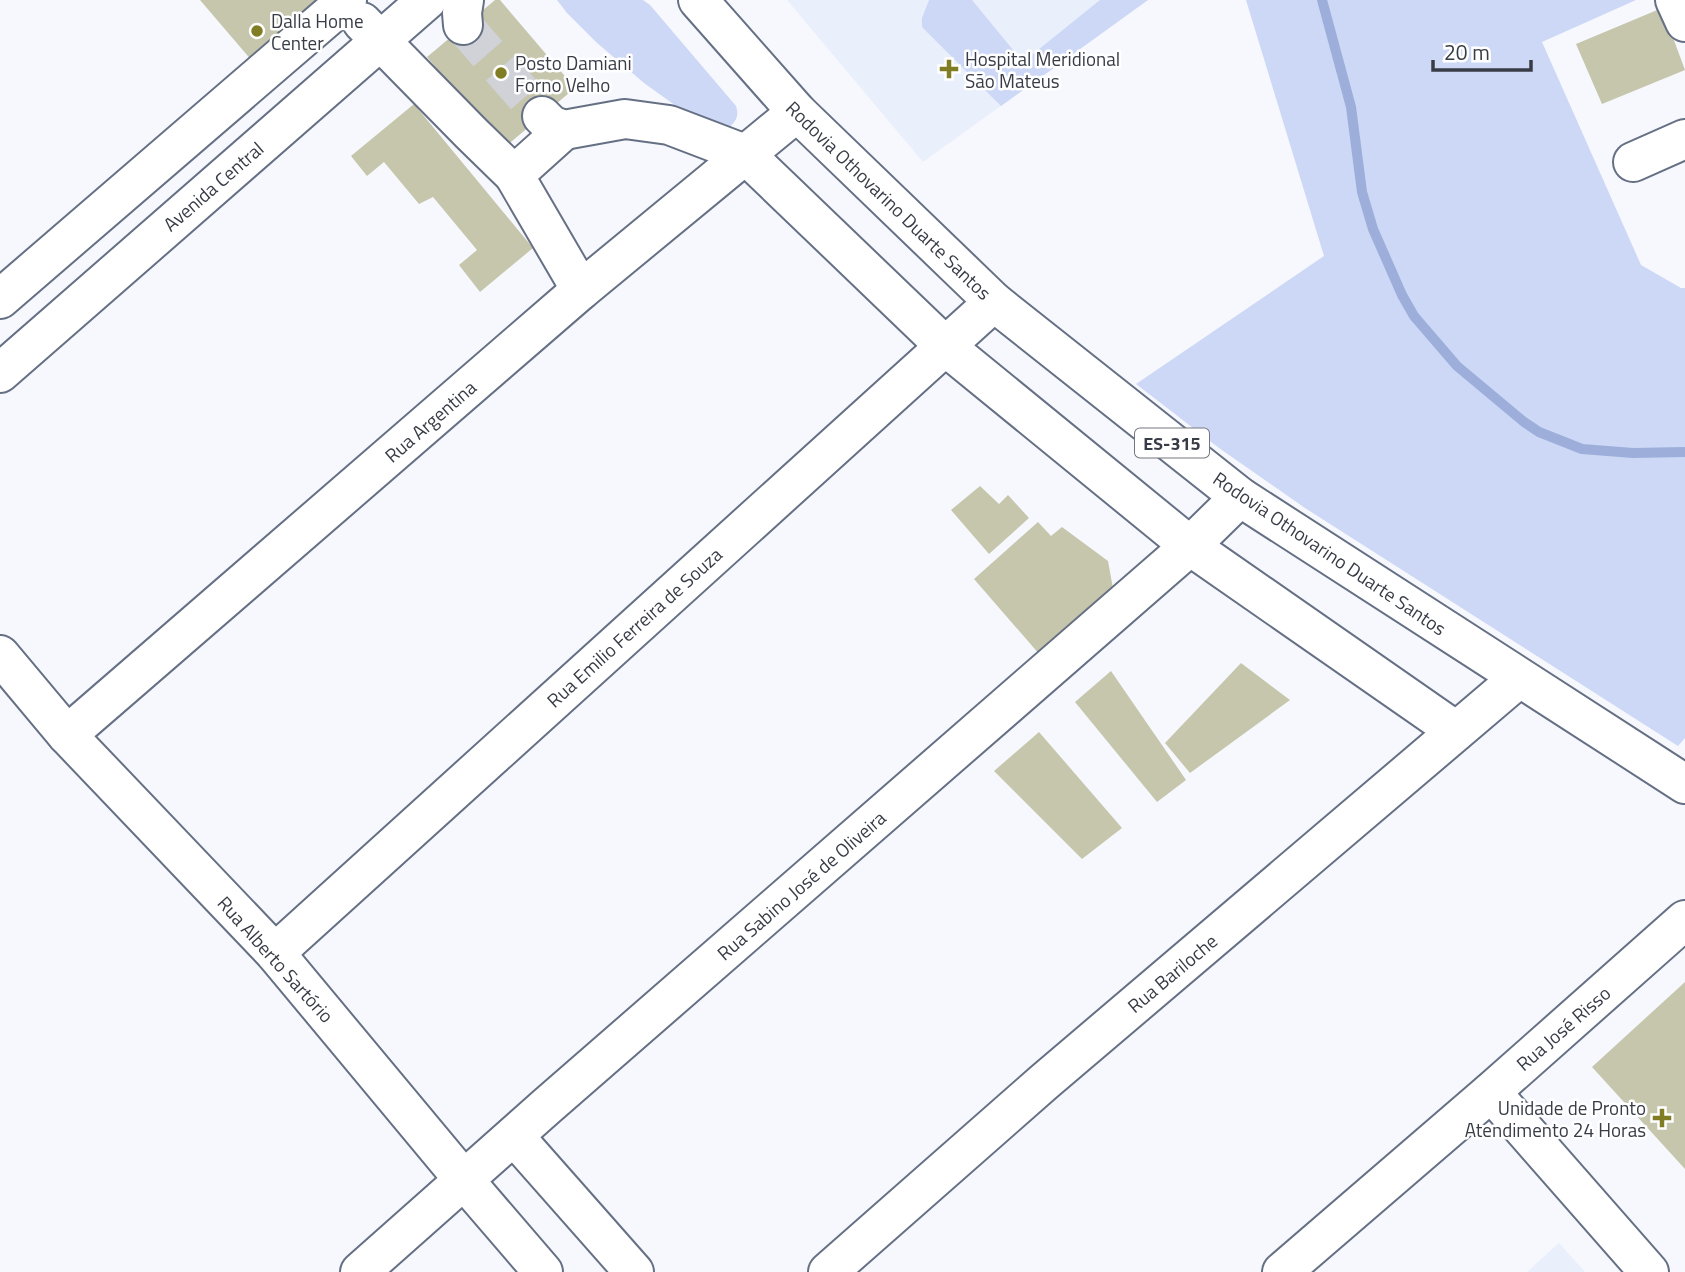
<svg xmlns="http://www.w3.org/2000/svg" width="1685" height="1272" viewBox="0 0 1685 1272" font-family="'Titillium Web',sans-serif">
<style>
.built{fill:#eaeffc}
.green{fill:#ccd8f5}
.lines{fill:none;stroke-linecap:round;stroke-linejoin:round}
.stream{stroke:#9caed9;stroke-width:10}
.building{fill:#c6c6ad}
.minor-tunnel{stroke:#d0d2d8;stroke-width:38;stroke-dasharray:38 19;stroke-linecap:butt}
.minor-casing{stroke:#667084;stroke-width:42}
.major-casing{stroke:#667084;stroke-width:42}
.minor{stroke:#fff;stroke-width:38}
.major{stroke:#fff;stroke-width:38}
.poi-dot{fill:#817d24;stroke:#fff;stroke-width:2.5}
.labels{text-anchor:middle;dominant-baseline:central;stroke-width:5;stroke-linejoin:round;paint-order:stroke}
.shield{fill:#fff;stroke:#74767e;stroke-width:2}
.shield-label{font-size:18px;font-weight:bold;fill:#383c46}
.poi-label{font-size:19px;fill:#383c46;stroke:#fff;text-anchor:start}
.street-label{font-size:19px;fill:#383c46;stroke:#fff}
</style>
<rect width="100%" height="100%" fill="#f6f8fd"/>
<g class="built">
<path d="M787 0H1148L923 162Z"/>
<path d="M1559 1243 1585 1272H1527Z"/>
</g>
<g class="green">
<path d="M557 0H643L650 5 736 106C740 118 734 124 725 130L697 121 644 83 596 42 567 13Z"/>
<path d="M929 0H972L1023 62 1100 0H1148L1001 106 922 27V18Z"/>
<path d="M1246 0H1636L1542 42 1641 265 1681 288H1685V738L1678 746 1305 508 1219 448 1136 384 1324 256Z"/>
</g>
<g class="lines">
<path class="stream" d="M1322 0 1351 107 1362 192 1373 229 1402 295 1414 316 1457 366 1524 422 1539 432 1582 449 1633 453 1685 452"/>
</g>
<g class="building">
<path d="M200 0H324L253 62Z"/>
<path d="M495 0H500L575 88 504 148 427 57Z"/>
<path d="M1662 8 1685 70 1602 104 1576 44Z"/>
<path d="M414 104 533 248 480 292 459 265 477 250 433 197 419 204 384 162 367 176 351 156Z"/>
<path d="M980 486 999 504 1008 495 1029 518 989 554 951 510Z"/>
<path d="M1038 522 1051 536 1062 527 1108 561 1114 594 1040 655 974 579Z"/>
<path d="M1241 663 1290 700 1190 773 1165 743Z"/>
<path d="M1111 671 1186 780 1157 802 1075 702Z"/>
<path d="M1039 732 1122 828 1082 859 994 771Z"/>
<path d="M1685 982V1169L1592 1067Z"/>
</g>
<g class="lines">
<path class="minor-tunnel" d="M463 25 542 116"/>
<g class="minor-casing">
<g id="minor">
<path d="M1675 0 1685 22"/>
<path d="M362 22 471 133 514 175 564 130"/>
<path d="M463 25 462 13 464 0"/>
<path d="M542 116 551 125 564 130 625 119 669 125 745 154 945 346 1190 546 1456 731"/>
<path d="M1633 162 1685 139"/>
<path d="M514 175 581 290"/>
<path d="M0 299 347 0"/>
<path d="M0 373 427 0"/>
<path d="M0 655 67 735 275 953 464 1180 543 1272"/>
<path d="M67 735 581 290 797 112"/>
<path d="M275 953 994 302"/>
<path d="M1491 1092 1649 1272"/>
<path d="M514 1136 634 1272"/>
<path d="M360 1272 547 1106 1190 546 1240 497"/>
<path d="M828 1272 1044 1082 1519 678"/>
<path d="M1282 1272 1491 1092 1685 920"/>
</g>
</g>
<g class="major-casing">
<path id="major" d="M698 0 797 112 994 302 1240 497 1685 784"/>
</g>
<use href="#minor" class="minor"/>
<use href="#major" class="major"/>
</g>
<g class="poi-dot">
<circle cx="257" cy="31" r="7"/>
<path d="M945.5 58.5h7v7h7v7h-7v7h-7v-7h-7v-7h7z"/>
<circle cx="501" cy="73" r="7"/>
<path d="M1658.5 1107.5h7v7h7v7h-7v7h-7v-7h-7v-7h7z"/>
</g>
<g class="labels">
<rect class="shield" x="1135" y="428.5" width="74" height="29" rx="5"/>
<g class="shield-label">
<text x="1172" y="443">ES-315</text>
</g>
<g class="poi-label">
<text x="271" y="20">Dalla Home<tspan x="271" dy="22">Center</tspan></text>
<text x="965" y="58">Hospital Meridional<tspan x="965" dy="22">São Mateus</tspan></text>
<text x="515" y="62">Posto Damiani<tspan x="515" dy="22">Forno Velho</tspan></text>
<text x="1646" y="1107" text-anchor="end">Unidade de Pronto<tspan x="1646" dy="22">Atendimento 24 Horas</tspan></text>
</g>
<g class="street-label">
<text transform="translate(213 186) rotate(-41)">Avenida Central</text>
<text transform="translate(889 200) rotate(44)">Rodovia Othovarino Duarte Santos</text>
<text transform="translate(430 421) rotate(-41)">Rua Argentina</text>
<text transform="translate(1330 553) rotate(34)">Rodovia Othovarino Duarte Santos</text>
<text transform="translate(634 627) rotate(-42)">Rua Emilio Ferreira de Souza</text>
<text transform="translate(801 885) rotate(-41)">Rua Sabino José de Oliveira</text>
<text transform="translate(276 959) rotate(48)">Rua Alberto Sartório</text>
<text transform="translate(1172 973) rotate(-40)">Rua Bariloche</text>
<text transform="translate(1563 1028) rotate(-41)">Rua José Risso</text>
</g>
</g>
<path d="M1433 60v10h98v-10" fill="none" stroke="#383c46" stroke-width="3.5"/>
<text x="1444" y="60" font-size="21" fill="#383c46" stroke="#ffffff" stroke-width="5" paint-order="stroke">20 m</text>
</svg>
